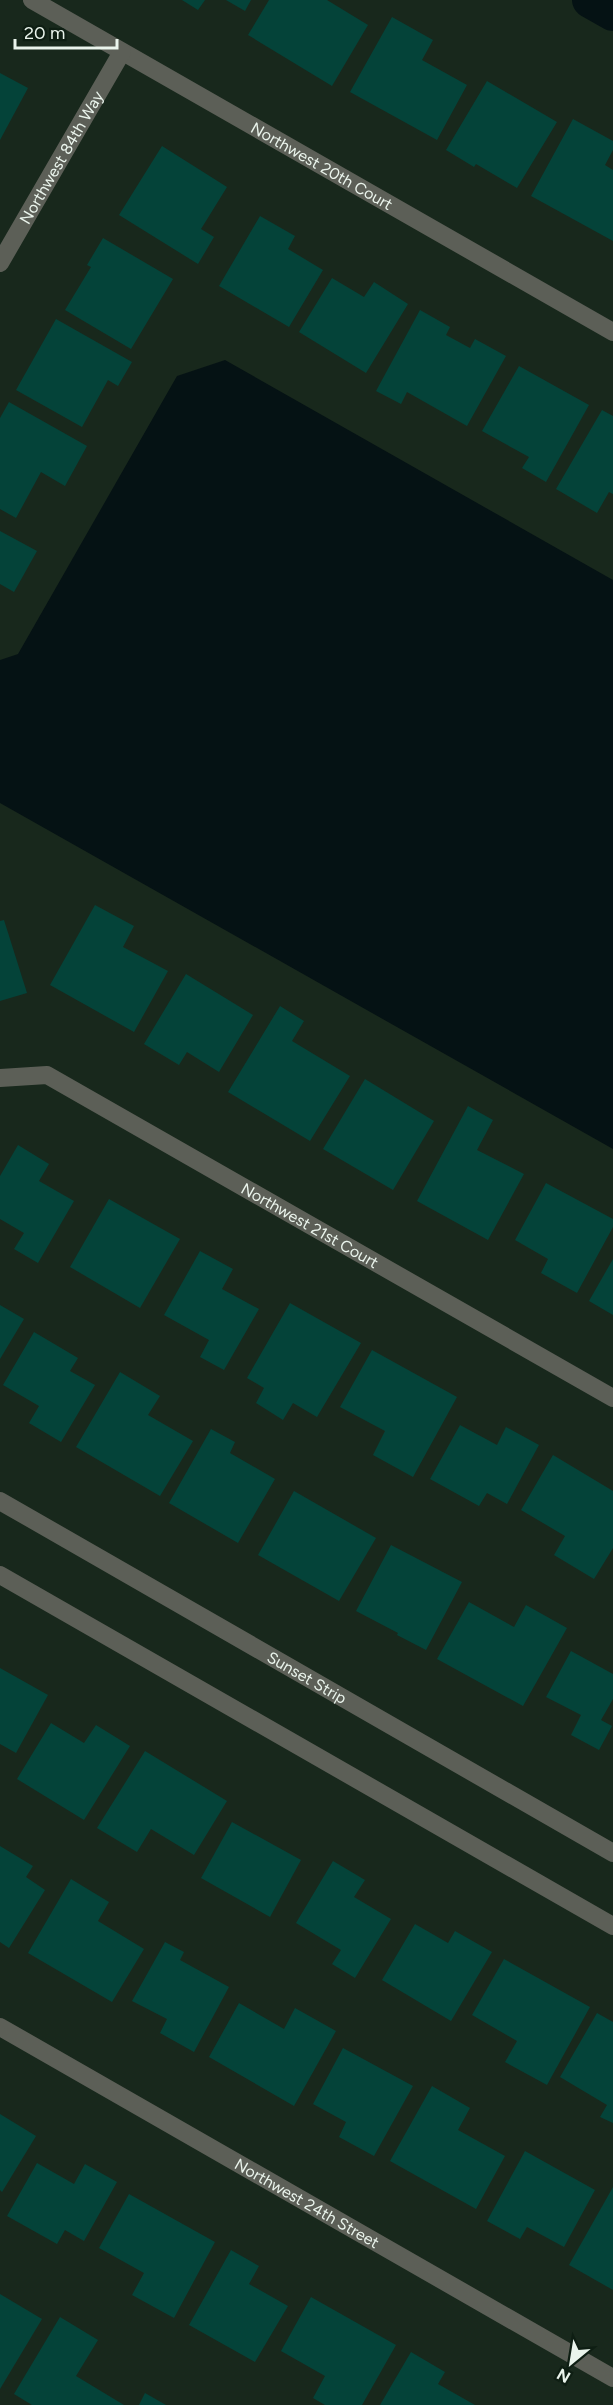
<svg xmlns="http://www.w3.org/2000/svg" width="613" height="2405" viewBox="0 0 613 2405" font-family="Figtree,sans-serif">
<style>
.water{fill:#051214}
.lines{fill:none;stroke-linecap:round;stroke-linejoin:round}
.canal{stroke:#051214;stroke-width:36}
.building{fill:#044339}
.minor{stroke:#5c5f57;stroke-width:18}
.labels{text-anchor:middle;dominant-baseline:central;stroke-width:6;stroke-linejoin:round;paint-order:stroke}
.street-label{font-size:16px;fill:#eaf4ec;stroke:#0e1e13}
</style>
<rect width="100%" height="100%" fill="#18281c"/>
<path class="water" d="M225 360 613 580V1149L0 803V660L18 654 177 376Z"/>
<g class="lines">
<path class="canal" d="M590 0 613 13"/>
</g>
<g class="building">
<path d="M182 0H205L198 10Z"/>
<path d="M226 0H251L245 11Z"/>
<path d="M269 0H327L368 25 332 86 248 35Z"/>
<path d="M392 17 433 40 422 60 467 85 437 140 350 92Z"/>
<path d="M0 73 28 88 0 140Z"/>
<path d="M487 81 557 122 517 188 476 164 474 167 446 150Z"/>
<path d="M573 119 613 141V150L605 165 613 170V241L531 196Z"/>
<path d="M162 146 227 187 201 229 214 237 198 264 119 215Z"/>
<path d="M260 216 295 236 288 249 323 270 289 327 219 286Z"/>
<path d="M103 238 173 279 131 349 65 310 91 267 87 265Z"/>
<path d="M332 278 364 297 374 282 408 304 366 373 299 332Z"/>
<path d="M420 310 450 327 446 335 470 348 475 339 506 356 467 426 407 392 401 404 376 391Z"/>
<path d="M56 319 132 362 118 386 108 380 82 427 16 390Z"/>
<path d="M519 366 589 405 546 482 522 468 529 457 482 431Z"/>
<path d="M9 402 87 446 65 486 41 472 16 518 0 509V418Z"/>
<path d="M602 410 613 416V494L609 492 597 513 556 489Z"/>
<path d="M0 531 37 551 14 592 0 584Z"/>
<path d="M95 905 134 926 123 947 168 971 134 1032 50 985Z"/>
<path d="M4 920 27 993 0 1001V921Z"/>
<path d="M186 974 253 1015 219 1072 187 1052 179 1065 144 1044Z"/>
<path d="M280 1006 304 1021 292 1041 350 1076 310 1141 228 1092Z"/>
<path d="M365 1079 434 1121 393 1190 323 1149Z"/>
<path d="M468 1106 493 1120 477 1150 524 1174 488 1240 417 1201Z"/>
<path d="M18 1145 49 1164 39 1181 74 1201 38 1263 14 1249 24 1233 0 1219V1176Z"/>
<path d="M546 1183 613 1219V1227L577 1293 541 1273 548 1259 515 1240Z"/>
<path d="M109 1199 180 1239 140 1308 70 1267Z"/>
<path d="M200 1251 233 1269 222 1289 259 1309 224 1370 200 1357 209 1340 164 1315Z"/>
<path d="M613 1259V1315L589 1301Z"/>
<path d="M290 1303 361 1343 317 1417 293 1403 283 1420 256 1403 264 1388 247 1378Z"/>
<path d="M0 1305 24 1319 0 1359Z"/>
<path d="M34 1332 78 1358 70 1371 95 1385 61 1442 29 1423 39 1406 3 1385Z"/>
<path d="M372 1350 457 1397 413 1477 373 1455 385 1431 340 1407Z"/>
<path d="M120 1372 160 1396 148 1415 193 1441 160 1496 76 1447Z"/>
<path d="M460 1425 497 1445 506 1427 539 1445 507 1504 487 1493 479 1506 430 1479Z"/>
<path d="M211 1429 235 1442 230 1453 275 1479 238 1543 169 1503Z"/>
<path d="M553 1455 613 1491V1548L594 1579 554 1555 565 1536 521 1510Z"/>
<path d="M294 1491 376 1538 339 1601 258 1555Z"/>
<path d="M391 1545 462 1582 426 1650 397 1635 398 1633 356 1611Z"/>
<path d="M469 1602 514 1627 526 1605 567 1628 523 1706 437 1659Z"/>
<path d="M571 1651 613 1674V1699L601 1720 612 1726 599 1750 571 1735 581 1715 546 1697Z"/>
<path d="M0 1668 48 1695 16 1753 0 1744Z"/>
<path d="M51 1723 84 1743 96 1725 130 1746 84 1820 17 1779Z"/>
<path d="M145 1751 227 1801 194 1855 151 1829 137 1852 97 1828Z"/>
<path d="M232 1822 301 1860 270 1917 201 1878Z"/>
<path d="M0 1846 33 1866 26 1877 45 1890 9 1948 0 1942Z"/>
<path d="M333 1861 365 1880 354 1897 391 1919 355 1978 332 1964 341 1950 296 1923Z"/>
<path d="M71 1879 109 1902 98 1921 144 1949 112 2002 28 1953Z"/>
<path d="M415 1924 448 1943 455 1931 492 1952 451 2021 382 1980Z"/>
<path d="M165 1942 184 1952 180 1960 229 1987 194 2052 160 2033 167 2019 132 2001Z"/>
<path d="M504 1959 590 2007 547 2085 505 2062 517 2041 472 2015Z"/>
<path d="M239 2003 284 2029 295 2008 336 2031 294 2106 209 2057Z"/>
<path d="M597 2013 613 2022V2123L600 2117 607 2105 560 2077Z"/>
<path d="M343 2048 413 2086 374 2156 339 2137 346 2122 313 2104Z"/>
<path d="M432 2086 470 2108 458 2130 505 2156 476 2209 390 2161Z"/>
<path d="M0 2114 36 2136 2 2192 0 2190Z"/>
<path d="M525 2151 595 2190 564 2247 527 2227 520 2239 487 2221Z"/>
<path d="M37 2163 74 2184 85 2164 117 2182 84 2241 65 2230 57 2244 7 2216Z"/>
<path d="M613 2187V2290L569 2265Z"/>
<path d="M129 2194 215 2242 174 2318 132 2295 144 2273 99 2248Z"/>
<path d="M231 2250 259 2266 249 2284 288 2306 255 2362 189 2325Z"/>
<path d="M0 2294 42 2319 0 2389Z"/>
<path d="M311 2297 396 2345 362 2405H325L313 2398 325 2376 281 2351Z"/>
<path d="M60 2317 98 2340 76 2376 124 2405H32L14 2394Z"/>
<path d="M411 2352 445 2372 438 2384 475 2405H380Z"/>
<path d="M145 2393 166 2405H139Z"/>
</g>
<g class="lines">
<g class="minor">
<path id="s1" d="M32 0 613 332"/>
<path id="s2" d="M0 263 122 52"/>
<path id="s3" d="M0 1078 47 1075 613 1398"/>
<path id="s4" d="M0 1501 613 1853"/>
<path d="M0 1575 613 1926"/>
<path id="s5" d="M0 2027 613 2378"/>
</g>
</g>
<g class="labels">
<g class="street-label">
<text stroke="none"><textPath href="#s2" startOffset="122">Northwest 84th Way</textPath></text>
<text stroke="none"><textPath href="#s1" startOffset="334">Northwest 20th Court</textPath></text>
<text stroke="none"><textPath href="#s3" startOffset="350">Northwest 21st Court</textPath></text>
<text stroke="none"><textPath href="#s4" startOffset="354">Sunset Strip</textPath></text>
<text stroke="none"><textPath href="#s5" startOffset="354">Northwest 24th Street</textPath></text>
</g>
</g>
<g transform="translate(571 2363) rotate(210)" stroke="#0e1e13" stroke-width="4.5" paint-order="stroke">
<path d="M0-4.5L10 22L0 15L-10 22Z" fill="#eaf4ec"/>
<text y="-9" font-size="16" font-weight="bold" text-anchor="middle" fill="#eaf4ec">N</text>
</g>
<path d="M15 39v9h102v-9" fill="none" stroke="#eaf4ec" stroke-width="3"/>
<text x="24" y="39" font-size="18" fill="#eaf4ec" stroke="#0e1e13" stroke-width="4.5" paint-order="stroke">20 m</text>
</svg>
